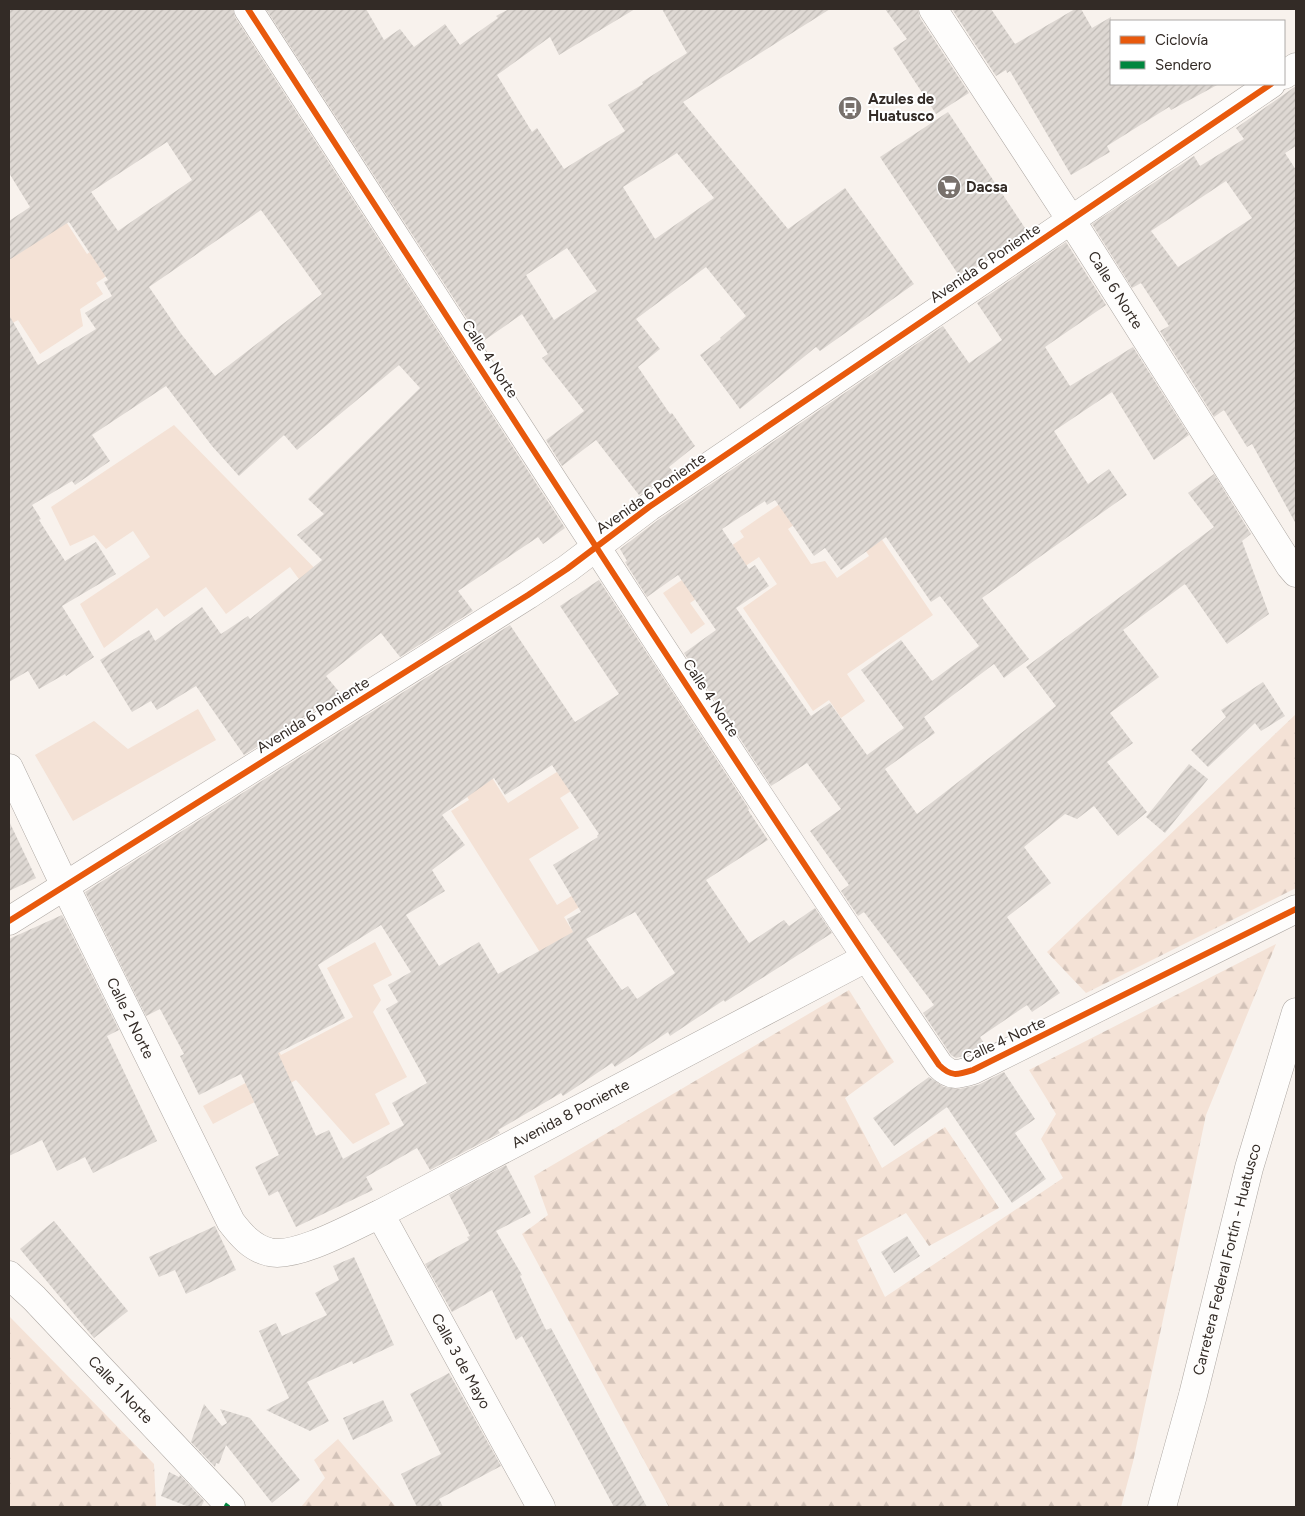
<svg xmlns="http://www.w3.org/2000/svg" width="1305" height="1516" viewBox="0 0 1305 1516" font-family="Figtree,sans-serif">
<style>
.green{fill:#f4e2d6}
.forest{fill:url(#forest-firs)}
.building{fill:url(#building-hatch);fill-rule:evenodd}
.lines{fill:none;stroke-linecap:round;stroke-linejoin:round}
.street-casing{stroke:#ada7a2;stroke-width:29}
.primary-casing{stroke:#ada7a2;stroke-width:29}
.street{stroke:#fefdfc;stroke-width:28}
.primary{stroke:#fefdfc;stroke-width:28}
.quiet{stroke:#00873e;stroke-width:5;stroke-dasharray:10 5;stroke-linecap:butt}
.cycleway-casing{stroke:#fff;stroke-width:9}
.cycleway{stroke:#e8590c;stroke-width:6}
.labels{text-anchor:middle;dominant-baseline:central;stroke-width:4;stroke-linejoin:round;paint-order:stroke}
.poi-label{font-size:15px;font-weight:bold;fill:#332b26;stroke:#fff;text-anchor:start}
.street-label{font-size:15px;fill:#332b26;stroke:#fff}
</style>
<defs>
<pattern id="forest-firs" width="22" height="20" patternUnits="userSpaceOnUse" patternTransform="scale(1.25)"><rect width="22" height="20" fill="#f4e2d6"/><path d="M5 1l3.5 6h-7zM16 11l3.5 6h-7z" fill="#d2c2b8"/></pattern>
<pattern id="building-hatch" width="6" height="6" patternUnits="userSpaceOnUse" patternTransform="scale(1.25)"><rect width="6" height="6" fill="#ded8d3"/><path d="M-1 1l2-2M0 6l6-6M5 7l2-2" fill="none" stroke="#bfbab5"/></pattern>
</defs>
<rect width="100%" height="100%" fill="#f8f2ed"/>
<g class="green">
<path d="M65 220 87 254 113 237 128 262 96 283 103 294 80 309 83 326 40 354 18 320 9 325V256Z"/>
<path d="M174 425 334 588 315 601 290 567 226 614 206 587 164 617 157 608 104 648 80 604 150 557 133 531 106 549 94 535 70 546 51 507Z"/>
<path d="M822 475 836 496 788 529 811 564 825 561 837 578 869 556 854 533 870 522 933 615 847 674 865 701 841 718 829 700 813 711 743 608 777 584 759 557 690 603 705 624 691 634 663 593 744 537 740 531Z"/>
<path d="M198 709 216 740 73 821 35 755 94 721 128 749Z"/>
<path d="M481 760 508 803 574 761 587 781 560 798 579 828 529 859 557 905 596 881 603 892 564 917 586 953 553 973 451 811 469 800 455 777Z"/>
<path d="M375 942 392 975 373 985 381 1000 373 1012 407 1077 375 1094 390 1124 353 1144 296 1080 213 1124 203 1106 264 1073 260 1016 281 1055 353 1017 327 968Z"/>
</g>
<g class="forest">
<path d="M1296 714V888L1086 993 1047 952Z"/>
<path d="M1276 944 1206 1115 1133 1462 1121 1507H669L522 1234 548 1215 534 1176 849 990 894 1062 845 1098 882 1168 945 1127 999 1208 929 1246 906 1213 857 1240 885 1297 1063 1178 1041 1139 1056 1114 1029 1070Z"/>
<path d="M9 1316 154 1464 156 1507H9Z"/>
<path d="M338 1439 396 1507H301L325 1478 314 1460Z"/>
</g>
<g class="building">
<path d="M9 9H233L235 17 565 528 543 544 538 537 458 591 473 611 400 657 381 633 326 676 341 694 244 755 196 686 157 710 151 701 132 712 100 660 149 630 155 641 202 607 221 634 248 616 250 619 322 560 297 535 324 514 308 499 420 388 399 365 297 450 284 435 239 476 212 446 166 386 92 435 110 461 75 485 72 481 32 505 41 519 39 520 65 561 96 542 116 574 62 606 94 657 66 676 65 674 39 689 28 671 9 682V315L38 365 96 329 85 313 112 296 104 282 108 280 69 222 9 260V221L30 207 9 173ZM167 142 192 180 118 231 91 192ZM261 210 322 294 215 376 182 335 149 287Z"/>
<path d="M266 9H366L384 40 400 29 414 47 445 24 460 45 498 18 496 16 509 9H635L559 55 550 37 497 75 532 132 537 128 564 169 625 131 608 105 643 84 642 82 687 53 662 9H830L683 102 788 229 845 188 914 284 820 351 816 347 740 409 700 355 721 339 720 338 746 316 706 267 636 319 660 349 638 367 670 414 672 413 695 446 669 467 673 472 639 495 596 440 562 466 546 440 584 411 542 358 548 354 522 314 482 342ZM677 153 714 198 655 239 623 187ZM567 248 597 291 554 320 526 275Z"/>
<path d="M885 9H918L920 18 969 93 936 114 893 48 907 39Z"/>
<path d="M952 9H991L1015 44 1075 9H1081L1092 28 1111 17V84H1219L1171 110 1169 107 1107 146 1110 152 1071 175 1010 71 1007 73 1006 70 996 76Z"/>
<path d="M1296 86V146L1285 153 1296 170V524L1252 444 1247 447 1224 410 1214 417 1160 331 1169 326 1141 283 1132 288 1092 224 1194 156 1200 166 1244 139 1236 128ZM1226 181 1252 218 1178 267 1151 231Z"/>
<path d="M948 112 1027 231 960 277 880 157Z"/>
<path d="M1066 242 1106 305 1045 347 1070 386 1133 347 1189 435 1154 460 1112 392 1054 431 1088 484 1109 469 1127 495 982 598 1029 659 1004 678 994 664 924 717 935 733 885 769 917 814 1056 706 1026 667 1214 527 1188 493 1214 474 1251 534 1242 541 1269 614 1227 644 1185 584 1123 630 1159 677 1110 713 1133 743 1107 762 1147 812 1118 836 1094 806 1077 819 1065 814 1024 847 1051 883 1007 917 1060 993 1032 1012 1027 1005 980 1037 986 1046 967 1055 956 1058 951 1055 923 1013 934 1005 864 912 858 916 841 891 849 885 810 831 841 809 807 763 771 786 684 653 716 630 678 575 647 597 625 562 627 561 620 549 658 520 943 326 969 363 1002 340 977 303ZM775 500 814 556 825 548 841 570 886 537 931 602 940 596 979 646 932 681 901 640 861 670 904 728 867 755 830 703 811 716 736 608 769 586 755 565 749 569 722 529 765 501 767 505Z"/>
<path d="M599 580 749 809 748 810 768 840 706 880 749 943 784 920 789 926 815 908 832 933 725 1002 724 1000 670 1036 668 1032 615 1067 612 1063 563 1096 561 1093 498 1130 500 1133 430 1170 417 1148 366 1177 373 1190 296 1227 278 1191 269 1196 255 1167 279 1155 241 1074 199 1095 180 1056 184 1054 160 1009 146 1016 85 892 510 625 575 722 619 694 560 606ZM552 765 599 834 597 836 598 837 553 865 581 912 567 919 573 932 498 974 479 942 439 966 406 915 445 891 432 870 465 845 442 815 494 778 505 795ZM635 912 675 973 637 999 628 986 622 990 586 939ZM381 925 411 972 388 985 398 1002 386 1009 427 1083 392 1103 404 1125 343 1159 329 1130 316 1136 278 1053 345 1018 318 965Z"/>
<path d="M1263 682 1285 716 1261 731 1255 723 1208 767 1191 750 1226 717 1221 710Z"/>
<path d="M1189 764 1208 779 1165 833 1146 817Z"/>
<path d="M9 821 36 878 9 891Z"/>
<path d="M62 915 119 1030 107 1036 157 1141 93 1173 85 1157 57 1171 42 1140 9 1156V939Z"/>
<path d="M1004 1072 1035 1119 1015 1133 1046 1179 1012 1203 947 1107 894 1146 873 1118 929 1077 944 1087 959 1089 978 1085Z"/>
<path d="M506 1165 531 1213 496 1231 522 1275 520 1276 546 1330 551 1328 647 1507H614L522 1336 516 1340 492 1290 452 1312 425 1264 469 1240 467 1237 470 1236 449 1195Z"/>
<path d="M54 1221 128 1311 94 1338 20 1249Z"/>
<path d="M215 1226 236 1270 186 1294 175 1270 159 1277 149 1257Z"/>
<path d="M907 1236 920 1256 894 1273 881 1252Z"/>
<path d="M354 1257 394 1345 353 1364 352 1361 307 1382 329 1421 310 1431 266 1410 289 1398 259 1331 276 1323 282 1336 327 1315 315 1293 339 1280 333 1266Z"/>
<path d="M449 1373 501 1466 439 1499 443 1507H417L401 1474 441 1454 410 1394Z"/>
<path d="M383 1400 393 1421 353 1440 343 1418Z"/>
<path d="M204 1404 222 1426 227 1423 220 1409 250 1418 300 1480 272 1503 226 1445 219 1464 216 1463 215 1467 191 1442Z"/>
<path d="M169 1472 179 1477 180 1475 204 1501 201 1507H189L161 1496Z"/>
</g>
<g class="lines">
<g class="street-casing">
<g id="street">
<path d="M248 9C477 362 703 717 939 1065 951 1077 957 1075 973 1070L1296 909"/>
<path id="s1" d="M933 9 1071 220 1290 566 1296 573"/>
<path d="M1284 75 1296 67"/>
<path id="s2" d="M9 768 65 886 231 1222C241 1235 252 1248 269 1252 296 1259 354 1226 380 1214L866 958"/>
<path d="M9 921 528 595 567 569 649 507 1271 84"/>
<path id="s3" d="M380 1214 541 1507"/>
<path id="s4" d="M9 1275 34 1298 231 1507"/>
</g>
</g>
<g class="primary-casing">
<g id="primary">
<path id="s5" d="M1162 1507 1193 1395 1249 1168 1296 1012"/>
</g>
</g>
<use href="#street" class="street"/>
<use href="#primary" class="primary"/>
<path class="quiet" d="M226 1507 228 1504"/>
<g class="cycleway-casing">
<g id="cycleway">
<path d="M248 9C477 362 703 717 939 1065 951 1077 957 1075 973 1070L1296 909"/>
<path d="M9 921 528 595 567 569 649 507 1271 84"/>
</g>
</g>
<use href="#cycleway" class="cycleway"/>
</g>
<defs>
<g id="bus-disc" transform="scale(1.25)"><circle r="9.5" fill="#78716c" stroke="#fff"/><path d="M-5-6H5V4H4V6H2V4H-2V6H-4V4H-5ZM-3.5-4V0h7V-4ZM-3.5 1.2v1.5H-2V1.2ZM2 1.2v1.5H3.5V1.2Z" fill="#fff"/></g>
<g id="supermarket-disc" transform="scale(1.25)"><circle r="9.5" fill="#78716c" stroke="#fff"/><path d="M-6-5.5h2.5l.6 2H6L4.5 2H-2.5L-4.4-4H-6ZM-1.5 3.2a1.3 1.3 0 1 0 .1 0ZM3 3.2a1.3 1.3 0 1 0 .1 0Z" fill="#fff"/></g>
</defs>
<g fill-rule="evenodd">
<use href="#bus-disc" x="850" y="108"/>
<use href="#supermarket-disc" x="949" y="187"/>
</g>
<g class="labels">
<g class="poi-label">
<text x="868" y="99">Azules de<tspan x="868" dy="17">Huatusco</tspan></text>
<text x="966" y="187">Dacsa</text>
</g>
<g class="street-label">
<text transform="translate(985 263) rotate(-34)">Avenida 6 Poniente</text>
<text stroke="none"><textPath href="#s1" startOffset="335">Calle 6 Norte</textPath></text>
<text transform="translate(490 359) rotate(57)">Calle 4 Norte</text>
<text transform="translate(651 493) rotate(-35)">Avenida 6 Poniente</text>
<text transform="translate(711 698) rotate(57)">Calle 4 Norte</text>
<text transform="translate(313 715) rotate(-32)">Avenida 6 Poniente</text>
<text stroke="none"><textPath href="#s2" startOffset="278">Calle 2 Norte</textPath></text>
<text transform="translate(1004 1040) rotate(-25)">Calle 4 Norte</text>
<text stroke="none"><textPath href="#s2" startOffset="889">Avenida 8 Poniente</textPath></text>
<text stroke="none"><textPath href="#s5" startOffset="256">Carretera Federal Fortín - Huatusco</textPath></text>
<text stroke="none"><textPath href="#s3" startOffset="168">Calle 3 de Mayo</textPath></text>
<text stroke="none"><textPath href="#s4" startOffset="160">Calle 1 Norte</textPath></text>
</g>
</g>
<rect width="1305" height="1516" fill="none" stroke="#332b26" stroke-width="20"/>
<rect x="1110" y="20" width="175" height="65" fill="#ffffff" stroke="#adaaa8"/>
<rect x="1120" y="36" width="25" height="8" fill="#e8590c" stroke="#adaaa8"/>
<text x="1155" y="45" font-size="15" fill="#332b26">Ciclovía</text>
<rect x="1120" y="61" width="25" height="8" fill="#00873e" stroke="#adaaa8"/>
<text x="1155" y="70" font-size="15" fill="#332b26">Sendero</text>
</svg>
